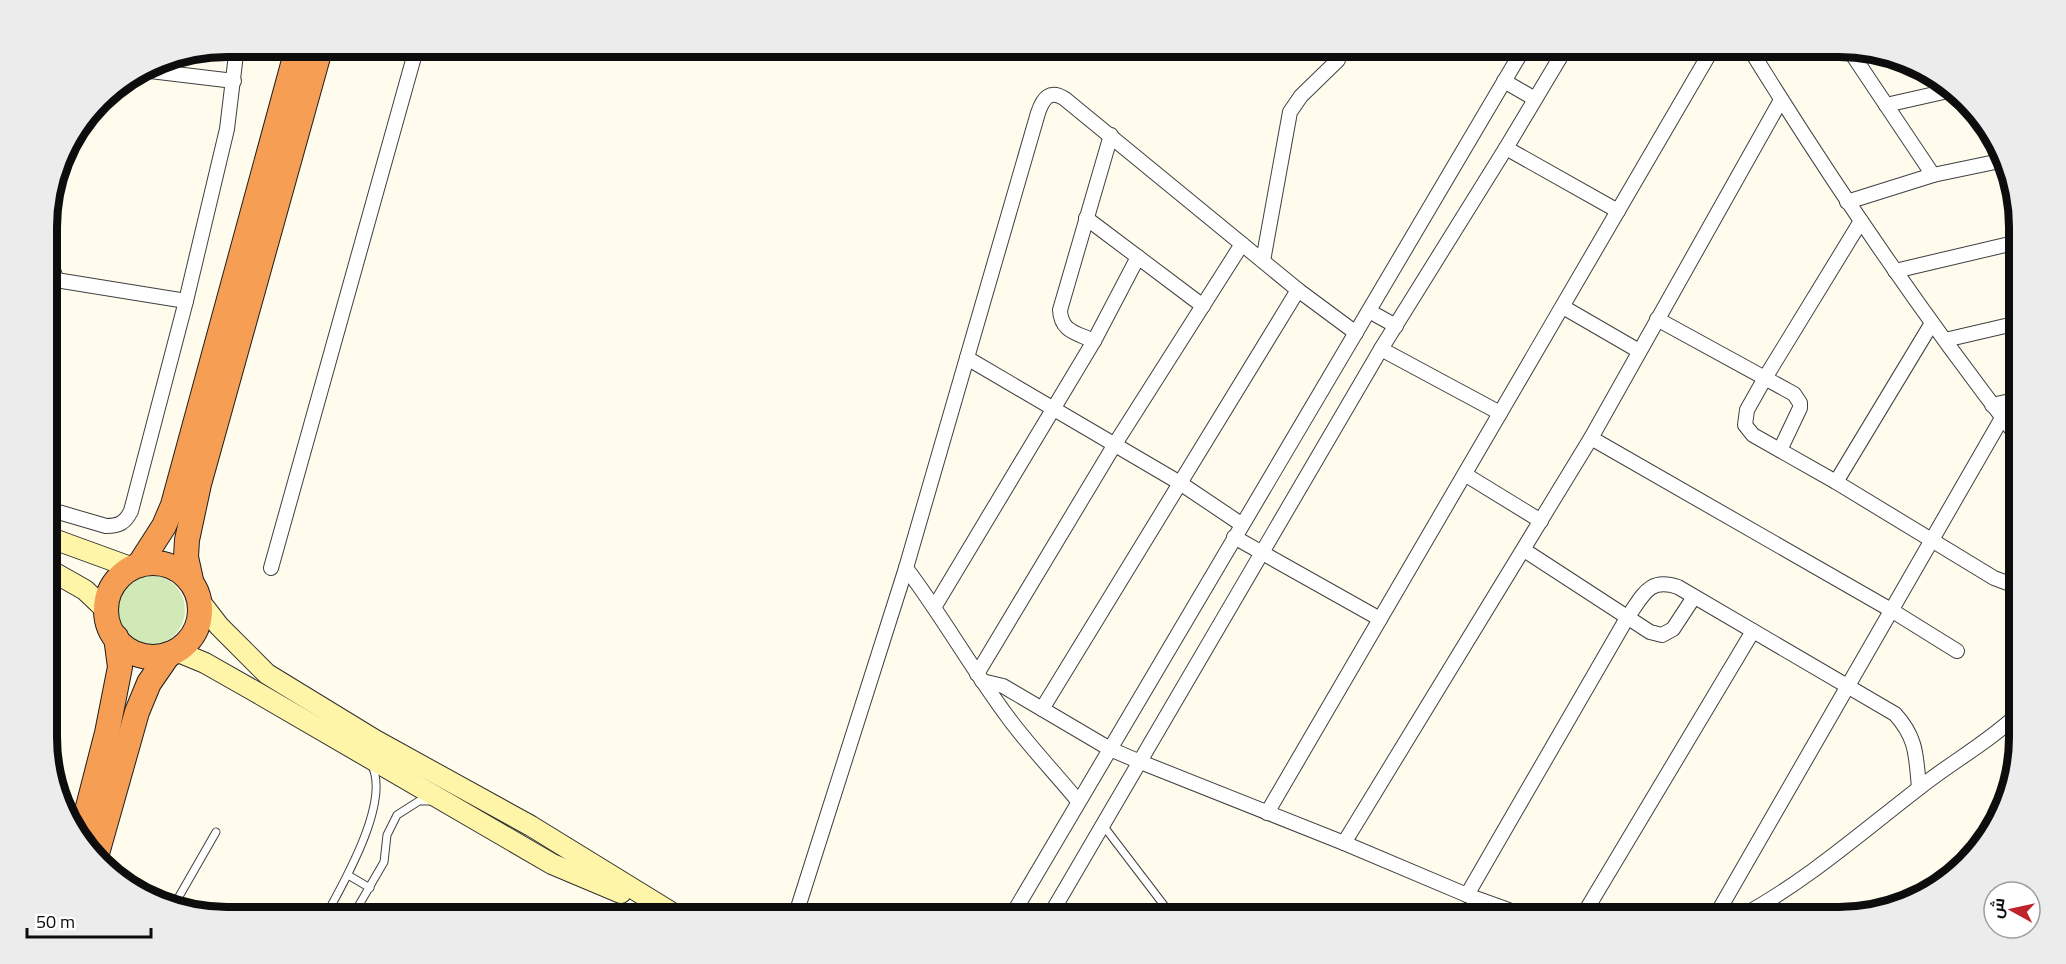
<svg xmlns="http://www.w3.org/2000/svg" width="2066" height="964" viewBox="0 0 2066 964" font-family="Georgia,Cairo,serif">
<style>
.green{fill:#d1e9b6}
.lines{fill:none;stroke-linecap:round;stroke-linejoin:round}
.lane-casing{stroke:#404040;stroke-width:9}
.street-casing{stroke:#404040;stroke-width:16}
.secondary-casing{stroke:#2f2f2f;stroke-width:22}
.highway-casing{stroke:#1e1e1e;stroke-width:26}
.lane{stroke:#fff;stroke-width:7}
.street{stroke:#fff;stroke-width:14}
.secondary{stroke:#fff5a8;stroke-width:20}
.highway{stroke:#f59e54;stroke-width:24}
.rim{fill:none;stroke:#0d0d0d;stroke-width:8}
</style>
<rect width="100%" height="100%" fill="#fffbed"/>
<circle class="green" cx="150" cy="610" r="35"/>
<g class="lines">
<g class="lane-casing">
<g id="lane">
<path d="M1102 824 1173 917"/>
<path d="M348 875 370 888"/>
<path d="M173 907 216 832"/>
<path d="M325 917C343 884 392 800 371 764"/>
<path d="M352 917 384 862 387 835 397 815 419 801H433"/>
</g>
</g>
<g class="street-casing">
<g id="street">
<path d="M1748 46C1832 182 1921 313 2019 439"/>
<path d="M1848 48 1933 175"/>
<path d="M142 70 234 81"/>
<path d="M1504 81 1535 99"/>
<path d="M1886 105 1948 91"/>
<path d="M1506 148 1618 211"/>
<path d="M1847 202 1933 175 2000 161"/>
<path d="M1086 218 1203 306"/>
<path d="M1861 221 1765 378 1747 410 1745 425 1753 435 1836 482 1994 578 2010 584 2019 580"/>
<path d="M1263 261 1290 112 1301 96 1338 60V46"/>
<path d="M47 263C58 272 57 284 47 294"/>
<path d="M1895 271 2018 242"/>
<path d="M56 280 186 301"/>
<path d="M1563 307 1639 351"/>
<path d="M1369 311 1396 326"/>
<path d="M1657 319 1794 394 1800 403V408L1780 450"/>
<path d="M1945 340 2018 323"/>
<path d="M1094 341C1077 333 1061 332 1060 310L1111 135"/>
<path d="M1381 349 1500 413"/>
<path d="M967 358 1180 483 1241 524"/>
<path d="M1992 405 2019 399"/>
<path d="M1591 438 1891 610 1957 651"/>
<path d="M1466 475 1541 521"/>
<path d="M1836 482 1932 323"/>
<path d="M48 509 106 526C119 526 125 523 131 511L186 301 227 129 237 46"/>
<path d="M1234 537 1380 619"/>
<path d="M1524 550 1650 632 1662 635 1673 629 1694 597"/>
<path d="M271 568 417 46"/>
<path d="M906 568C943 617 973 671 1010 720 1031 748 1056 774 1078 801"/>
<path d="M935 606 1094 341 1138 257"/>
<path d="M977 674 1115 444 1242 244"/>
<path d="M982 681 1003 686 1110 749 1138 761 1344 843 1467 895 1528 917"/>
<path d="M1042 709 1298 290"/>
<path d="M1267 813 1714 46"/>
<path d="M1344 843 1591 438 1781 100"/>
<path d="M1467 895 1627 618C1643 596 1648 577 1678 587L1895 714C1917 738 1916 756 1919 788"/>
<path d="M795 917 906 568 1038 113C1043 98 1050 89 1065 99L1298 290 1356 333"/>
<path d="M1011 917 1525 46"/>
<path d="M1049 917 1381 349 1506 148 1567 46"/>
<path d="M1456 917 1483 901"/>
<path d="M1582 917 1753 631"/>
<path d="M1715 917 2002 418"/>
<path d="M1740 917C1807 881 1863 831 1923 785 1955 760 1990 741 2019 713"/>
</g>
</g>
<g class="secondary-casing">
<g id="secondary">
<path d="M48 537 133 568"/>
<path d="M48 569 85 590 107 611"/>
<path d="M199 600 219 626 267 674 375 740 531 826 679 917"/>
<path d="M176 651 205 663 256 692 552 864 621 893"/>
</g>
</g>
<g class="highway-casing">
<g id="highway">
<circle cx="153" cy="610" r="47"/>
<path d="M139 565 164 526 173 505 298 46"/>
<path d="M191 580 186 557 187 540 199 484 321 46"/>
<path d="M80 838 107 733 120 667 116 637"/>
<path d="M96 857 137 712 149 683 169 654"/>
</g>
</g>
<use href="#lane" class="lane"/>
<use href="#street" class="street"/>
<use href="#secondary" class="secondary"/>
<use href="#highway" class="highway"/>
</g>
<path d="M0 0H2066V964H0ZM227 57H1839A170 170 0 0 1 2009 227V737A170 170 0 0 1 1839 907H227A170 170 0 0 1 57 737V227A170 170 0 0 1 227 57Z" fill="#ececec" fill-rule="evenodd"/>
<path class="rim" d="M227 57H1839A170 170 0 0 1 2009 227V737A170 170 0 0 1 1839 907H227A170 170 0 0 1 57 737V227A170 170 0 0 1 227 57Z"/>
<g transform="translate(2012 910) rotate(278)"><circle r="28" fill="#ffffff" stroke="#9e9e9e" stroke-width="1.5"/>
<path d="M0-4.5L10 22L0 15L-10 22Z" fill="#bd242b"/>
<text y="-9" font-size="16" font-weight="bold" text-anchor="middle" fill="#0d0d0d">ش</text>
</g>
<path d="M27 928v9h124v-9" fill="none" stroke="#0d0d0d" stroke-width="3"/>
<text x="36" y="928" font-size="18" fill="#0d0d0d" stroke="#ffffff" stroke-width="4.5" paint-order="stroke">50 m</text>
</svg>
